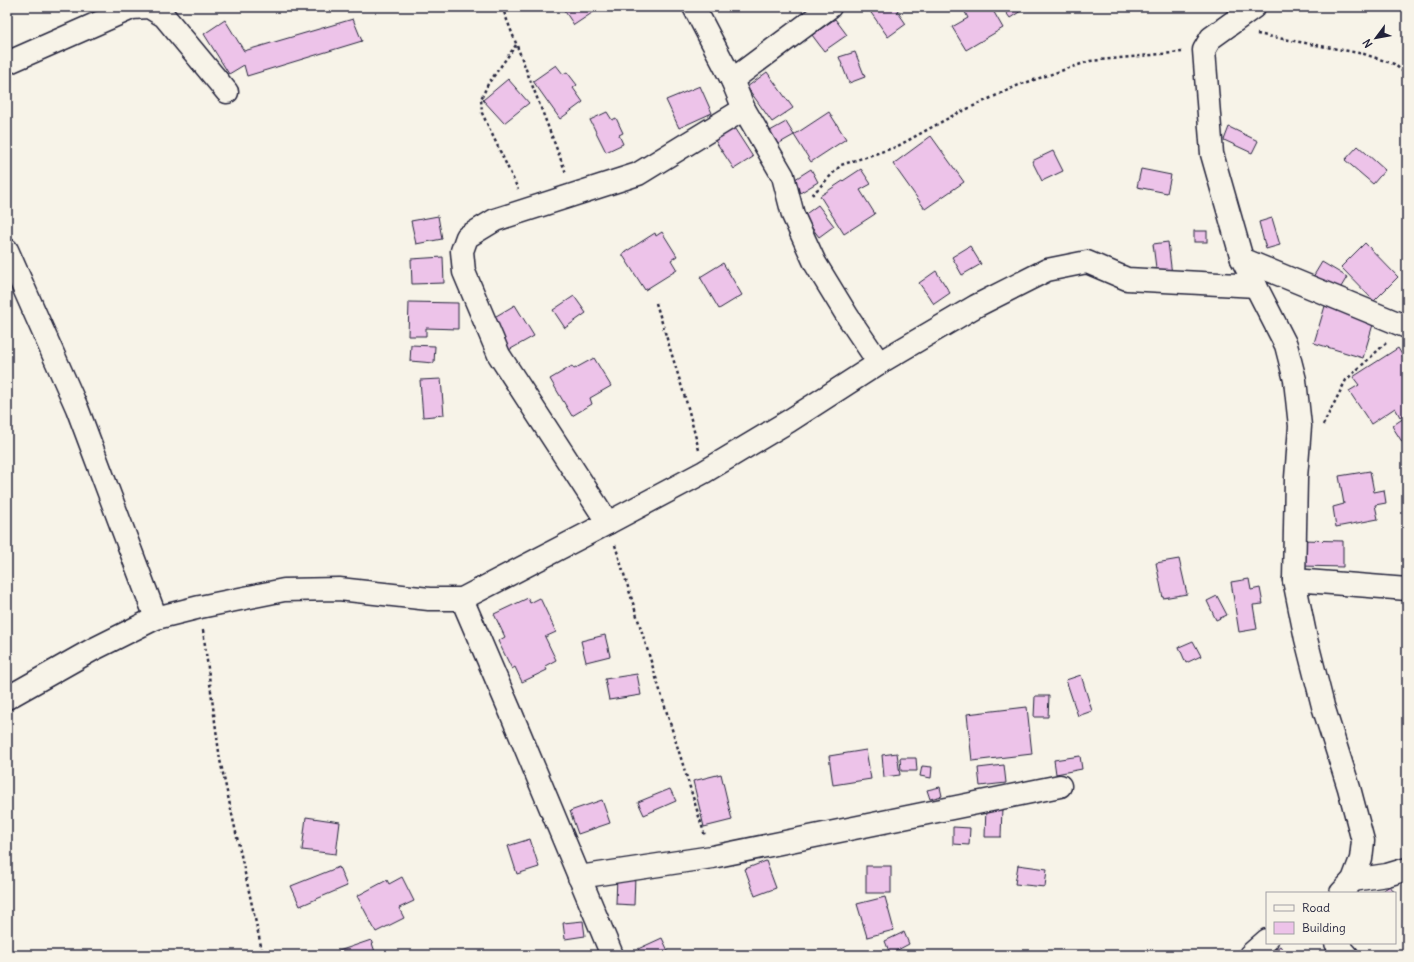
<svg xmlns="http://www.w3.org/2000/svg" width="1414" height="962" viewBox="0 0 1414 962" font-family="Delius,sans-serif">
<style>
.building{fill:#edc3e9;stroke:#22223b}
.lines{fill:none;stroke-linecap:round;stroke-linejoin:round}
.street-casing{stroke:#22223b;stroke-width:25}
.path{stroke:#22223b;stroke-width:2.5;stroke-dasharray:3 3;stroke-linecap:butt}
.street{stroke:#f7f3e8;stroke-width:22}
</style>
<rect width="100%" height="100%" fill="#f7f3e8"/>
<filter id="ink" filterUnits="userSpaceOnUse"><feTurbulence type="fractalNoise" baseFrequency=".025" numOctaves="2"/><feDisplacementMap in="SourceGraphic" scale="8" xChannelSelector="R" yChannelSelector="G"/><feConvolveMatrix kernelMatrix="1 2 1 2 8 2 1 2 1" color-interpolation-filters="sRGB"/></filter>
<g filter="url(#ink)">
<g class="building">
<path d="M562 7H601L574 25Z"/>
<path d="M867 7H902L897 11 906 24 888 37Z"/>
<path d="M974 7H991L1003 28 966 50 952 27 968 18 965 12Z"/>
<path d="M1002 7H1027L1010 18Z"/>
<path d="M353 19 362 41 247 76 244 65 229 74 204 34 225 20 244 51Z"/>
<path d="M835 19 847 35 824 51 812 35Z"/>
<path d="M855 52 865 77 849 83 839 57Z"/>
<path d="M556 65 563 74 567 72 577 85 573 88 583 102 560 119 533 81Z"/>
<path d="M767 72 793 108 772 122 747 87Z"/>
<path d="M508 79 529 103 504 123 483 100Z"/>
<path d="M700 86 712 113 679 128 666 100Z"/>
<path d="M607 112 612 120 616 118 623 133 619 135 623 144 606 152 590 120Z"/>
<path d="M829 112 846 139 811 162 794 135Z"/>
<path d="M786 122 794 135 778 144 770 131Z"/>
<path d="M731 123 753 157 734 169 712 136Z"/>
<path d="M1229 127 1258 141 1252 153 1224 140Z"/>
<path d="M931 136 964 182 925 209 893 164Z"/>
<path d="M1358 146 1385 170 1373 184 1345 160Z"/>
<path d="M1053 151 1063 171 1042 181 1032 161Z"/>
<path d="M811 169 818 182 800 193 792 181Z"/>
<path d="M861 169 871 184 860 190 875 214 844 234 820 196Z"/>
<path d="M1141 169 1171 175 1167 193 1137 187Z"/>
<path d="M818 205 834 226 819 237 803 216Z"/>
<path d="M438 216 442 239 416 244 411 221Z"/>
<path d="M1272 218 1280 245 1266 249 1259 222Z"/>
<rect x="1194" y="231" width="13" height="11"/>
<path d="M662 232 677 256 671 260 677 270 645 290 622 254 655 233 656 236Z"/>
<path d="M1168 242 1172 275 1157 276 1153 244Z"/>
<path d="M1365 243 1398 277 1374 301 1341 267Z"/>
<path d="M970 246 981 264 962 275 952 257Z"/>
<path d="M443 257 444 283 412 284 411 259Z"/>
<path d="M1322 262 1347 277 1338 292 1313 277Z"/>
<path d="M723 263 742 295 719 309 700 277Z"/>
<path d="M936 271 950 293 934 304 919 283Z"/>
<path d="M574 296 586 313 565 328 553 310Z"/>
<path d="M409 302 458 303V329L426 328V336H408Z"/>
<path d="M515 305 534 336 509 350 491 319Z"/>
<path d="M1325 306 1374 321 1363 358 1314 343Z"/>
<path d="M411 345 435 346 434 363 410 361Z"/>
<path d="M1398 348 1407 363V412L1400 417 1395 408 1371 424 1349 391 1359 385 1353 377Z"/>
<path d="M594 358 611 386 590 398 592 404 572 416 550 379 572 366 574 369Z"/>
<path d="M441 379 444 415 423 417 420 380Z"/>
<path d="M1407 416V447L1406 448 1392 426Z"/>
<path d="M1370 471 1374 492 1384 490 1386 503 1375 505 1378 519 1336 527 1333 507 1344 504 1339 476Z"/>
<path d="M1301 540 1343 541V567L1301 566Z"/>
<path d="M1179 559 1187 594 1163 598 1156 563Z"/>
<path d="M1249 579 1251 590 1260 588 1263 604 1253 605 1257 629 1239 632 1231 582Z"/>
<path d="M1217 596 1227 615 1216 620 1207 601Z"/>
<path d="M528 598 530 603 540 598 556 632 545 637 556 660 545 666 547 670 522 682 515 667 512 669 498 641 505 637 494 614Z"/>
<path d="M605 635 610 656 586 662 581 641Z"/>
<path d="M1193 641 1201 656 1186 663 1179 647Z"/>
<path d="M637 674 641 695 609 700 605 679Z"/>
<path d="M1081 675 1092 711 1078 716 1066 680Z"/>
<path d="M1035 696H1049L1048 717H1034Z"/>
<path d="M1027 707 1032 754 972 761 967 714Z"/>
<path d="M866 750 871 779 833 785 829 756Z"/>
<path d="M897 753 900 775 884 777 882 755Z"/>
<path d="M1080 756 1082 769 1056 774 1054 760Z"/>
<path d="M900 758H916L917 771H901Z"/>
<path d="M1004 765 1006 783 980 786 978 768Z"/>
<path d="M922 766 932 767 931 778 920 776Z"/>
<path d="M721 774 732 820 704 827 693 781Z"/>
<path d="M940 787 942 796 930 799 927 790Z"/>
<path d="M670 789 676 801 644 815 638 802Z"/>
<path d="M602 800 610 823 578 834 570 811Z"/>
<path d="M986 806 1002 807 1001 837H985Z"/>
<path d="M306 817 340 822 336 854 302 850Z"/>
<path d="M953 827 970 828 969 845 953 844Z"/>
<path d="M530 839 539 867 517 874 508 846Z"/>
<path d="M766 861 776 888 755 896 745 869Z"/>
<path d="M1018 865 1047 869 1045 887 1015 884Z"/>
<rect x="866" y="866" width="25" height="27"/>
<path d="M339 867 347 886 300 906 291 886Z"/>
<path d="M617 875 635 876 634 905 616 904Z"/>
<path d="M402 877 414 901 399 908 404 918 376 932 357 896 387 880 389 884Z"/>
<path d="M1390 886 1395 893H1379Z"/>
<path d="M885 897 894 930 867 937 857 904Z"/>
<path d="M583 921 585 936 565 939 563 923Z"/>
<path d="M904 932 909 944 890 954 885 941Z"/>
<path d="M662 938 669 953 666 955H641L638 949Z"/>
<path d="M371 940 376 955H330V954Z"/>
<path d="M1280 946 1287 955H1268Z"/>
</g>
<g class="lines">
<g class="street-casing">
<g id="street">
<path d="M694 7 732 80 744 109 783 176 793 215 815 263 848 317 879 363"/>
<path d="M1254 7 1211 38 1204 50 1212 154 1242 259 1286 345 1295 380 1300 426 1296 478 1294 580 1306 639 1323 706 1349 788 1363 841 1361 859 1353 880 1341 893"/>
<path d="M7 63 132 8 149 7 164 16 227 92"/>
<path d="M732 80 830 7"/>
<path d="M7 250 77 408 156 618"/>
<path d="M1242 259 1407 327"/>
<path d="M608 523 499 355 464 272 462 251 467 237 495 220 638 174 744 109"/>
<path d="M1294 580 1407 589"/>
<path d="M462 599 511 713 612 955"/>
<path d="M7 698 92 650 156 618 200 607 284 590 339 589 429 599H462L608 523 704 472 789 421 879 363 976 306 1047 270 1087 262 1127 279 1256 286"/>
<path d="M579 877 712 857 1060 786"/>
<path d="M1353 880 1387 875 1407 869"/>
<path d="M1336 943 1347 955"/>
<path d="M1250 955 1267 940"/>
</g>
</g>
<g class="path">
<path d="M502 7 566 173"/>
<path d="M1257 34 1364 54 1394 64 1407 75"/>
<path d="M516 45 488 84 481 99 482 113 518 189"/>
<path d="M812 195 841 165 896 147 954 115 1019 85 1090 61 1182 52"/>
<path d="M656 303 687 404 699 450"/>
<path d="M1323 425 1346 380 1386 343"/>
<path d="M615 545 705 836"/>
<path d="M203 630 220 760 263 955"/>
</g>
<use href="#street" class="street"/>
</g>
</g>
<rect width="1414" height="962" fill="none" stroke="#f7f3e8" stroke-width="24"/>
<rect x="12" y="12" width="1390" height="938" fill="none" stroke="#22223b" stroke-width="1.5" filter="url(#ink)"/>
<rect x="1266" y="892" width="130" height="52" fill="#f7f3e8" stroke="#a29fa3"/>
<rect x="1274" y="905" width="20" height="6" fill="#f7f3e8" stroke="#a29fa3"/>
<text x="1302" y="912" font-size="12" fill="#22223b">Road</text>
<rect x="1274" y="922" width="20" height="12" fill="#edc3e9" stroke="#a29fa3"/>
<text x="1302" y="932" font-size="12" fill="#22223b">Building</text>
<g transform="translate(1376 38) rotate(238)" stroke="#f7f3e8" stroke-width="3" paint-order="stroke">
<path d="M0-3L7 15L0 10L-7 15Z" fill="#22223b"/>
<text y="-6" font-size="11" font-weight="bold" text-anchor="middle" fill="#22223b">N</text>
</g>
</svg>
